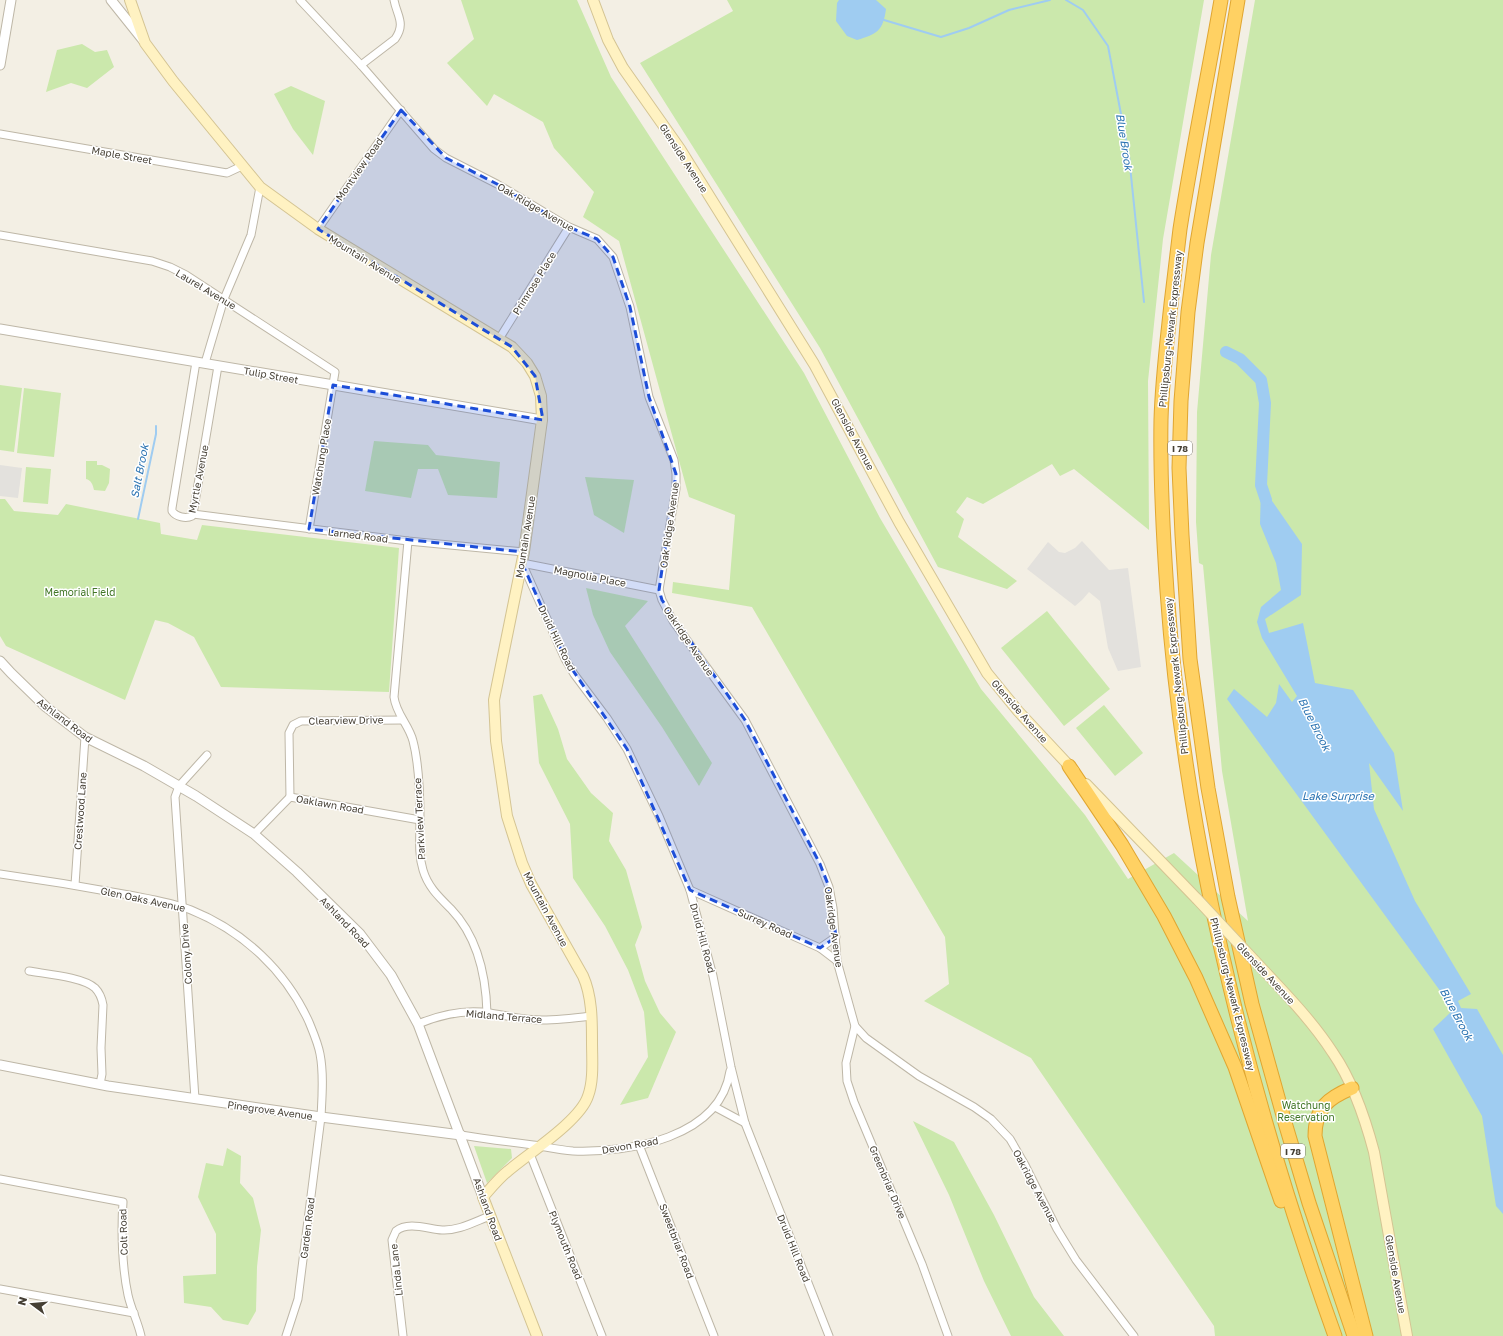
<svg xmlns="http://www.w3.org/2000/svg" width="1503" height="1336" viewBox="0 0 1503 1336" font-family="'Golos Text',sans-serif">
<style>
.green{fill:#cbe8ac}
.parking{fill:#e3e1dd}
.water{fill:#9fccf1}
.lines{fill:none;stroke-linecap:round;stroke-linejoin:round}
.stream{stroke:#9fccf1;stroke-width:2}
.river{stroke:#9fccf1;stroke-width:12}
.minor-casing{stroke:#beb7a7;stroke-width:9}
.tertiary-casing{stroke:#beb7a7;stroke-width:11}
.secondary-casing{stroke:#d4c493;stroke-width:12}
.motorway-casing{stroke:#e0a631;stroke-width:15}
.minor{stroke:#fff;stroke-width:7}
.tertiary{stroke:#fff;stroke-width:9}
.secondary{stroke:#fff2c2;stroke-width:10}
.motorway{stroke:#ffd163;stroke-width:13}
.secondary-bridge-casing{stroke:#d4c493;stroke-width:12;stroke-linecap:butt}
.secondary-bridge{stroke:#fff2c2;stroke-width:10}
.marked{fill:#1d4ed8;fill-opacity:0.2;stroke:#1d4ed8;stroke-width:3;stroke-dasharray:8 5;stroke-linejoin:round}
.labels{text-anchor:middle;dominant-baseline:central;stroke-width:3;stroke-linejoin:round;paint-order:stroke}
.shield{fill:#fff;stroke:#7d7971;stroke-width:1}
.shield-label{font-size:9px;font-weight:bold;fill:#453f34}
.street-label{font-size:10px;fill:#453f34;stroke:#fff}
.park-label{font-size:10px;fill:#427727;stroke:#fff}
.water-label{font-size:11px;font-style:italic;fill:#2c74b2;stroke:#fff}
</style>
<rect width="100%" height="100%" fill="#f3efe4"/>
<g class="green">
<path d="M461 0H577L611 77 804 373 880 518 981 689 1085 815 1128 879 1174 853 1248 921 1222 771 1203 565 1199 563 1196 522 1197 412 1211 255 1255 0H1503V1336H1215L1214 1326 1031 1058 924 1001 949 984 945 937 752 607 672 593 673 582 729 590 735 515 689 497 619 241 583 217 594 192 554 148 543 122 494 94 487 106 447 63 474 39Z"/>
<path d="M727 0H1204L1163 239 1148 381 1149 530 1074 469 1060 476 1052 464 983 504 967 497 956 512 964 519 958 537 1017 581 1007 589 938 567 820 348 640 63 733 11Z"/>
<path d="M82 44 95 52 107 50 114 67 87 88 71 83 46 92 57 50Z"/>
<path d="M291 86 325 101 313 155 293 129 274 94Z"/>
<path d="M0 385 22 388 14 452 0 450Z"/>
<path d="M24 388 61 393 54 457 17 453Z"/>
<path d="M374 441 428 445 436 455 500 462 497 498 448 495 438 469H418L411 498 365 491Z"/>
<path d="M86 461H97V465H102L110 469 109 483 105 491 94 490C93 485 91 480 86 479Z"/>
<path d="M26 467 51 469 48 504 23 502Z"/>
<path d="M585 477 634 480 624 533 594 515Z"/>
<path d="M0 499H5L14 511 58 515 66 504 160 523 161 534 197 540 202 525 399 548 389 692 221 687 194 637 168 623 155 620 125 700 6 646 0 636Z"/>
<path d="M586 588 648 601 625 626 712 763 699 786 662 727 610 652 593 615Z"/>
<path d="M1047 611 1110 689 1064 726 1001 648Z"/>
<path d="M542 694 558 729 567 759 591 793 613 813 609 841 626 870 642 927 635 945 645 981 660 1013 676 1032 648 1098 620 1105 648 1057 644 1012 628 970 605 926 573 878 570 824 539 763 533 696Z"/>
<path d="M1104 705 1143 753 1115 776 1076 728Z"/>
<path d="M913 1121 954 1142 994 1215 1034 1297 1064 1336H1011L984 1281 949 1195Z"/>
<path d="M474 1146 511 1149 512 1158 487 1183Z"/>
<path d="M227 1148 241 1156 240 1183 253 1198 261 1230 257 1267 256 1311 248 1325 223 1320 211 1307 184 1303 183 1276 216 1274V1234L198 1197 206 1163 223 1166Z"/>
</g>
<g class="parking">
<path d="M0 465 22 468 18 498 0 496Z"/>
<path d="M1082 541 1109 570 1128 568 1141 667 1118 671 1108 648 1100 601 1089 592 1082 600 1075 606 1027 569 1048 542 1059 552 1065 553 1075 548Z"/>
</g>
<g class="water">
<path d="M839 0H876L886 9C883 31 877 34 857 40L847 36 836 21 837 3Z"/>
<path d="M1261 485 1302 544 1301 595 1265 619 1269 633 1303 623 1315 683 1353 690 1394 753 1403 811 1369 763 1374 809 1415 901 1471 994 1458 1001 1461 1008 1477 1009 1503 1055V1214L1496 1206 1482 1116 1433 1029 1452 1011 1449 1003 1227 699 1234 689 1267 717 1276 703 1279 684 1292 702 1297 696 1262 638 1257 622 1261 607 1281 590 1276 563 1260 524Z"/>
</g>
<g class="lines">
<g class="stream">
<path d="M1066 0 1083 10 1108 46 1129 156 1144 302"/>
<path d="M884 20 941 37 969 28 1009 10 1050 0"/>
<path d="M138 519 156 434V426"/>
</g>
<path class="river" d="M1226 352 1240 359 1261 380 1265 403 1261 485 1266 500"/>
<g class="minor-casing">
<g id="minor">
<path d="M300 0 361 65 434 149 446 158 497 184 569 227 597 239 613 257 630 307 649 397 674 460 676 474V489L659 590 662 600 673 621 745 720 820 864 829 887 833 908 837 961 855 1026 866 1038 919 1076 974 1107 991 1119 1010 1139 1025 1165 1057 1229 1076 1260 1134 1336"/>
<path d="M361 65 395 39C406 23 397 16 394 0"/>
<path d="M0 134 227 173 242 166"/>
<path d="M318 229 401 110"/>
<path d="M0 235 152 261 170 267 186 275 335 372 309 529"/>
<path d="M499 339 569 227"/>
<path d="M196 362 172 508V511C176 517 186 519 192 516L193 514 218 366"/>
<path d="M205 363 224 299 251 235 260 187"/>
<path d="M193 514 408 541 524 552"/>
<path d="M408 541 394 697C396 714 409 725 413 741 419 764 420 796 420 819 420 837 418 854 423 870 428 887 439 897 451 909 477 936 486 976 487 1013"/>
<path d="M522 563 565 659 574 674 607 718 627 749 659 816 690 890 713 976 731 1067 745 1123 829 1336"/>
<path d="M522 563 659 590"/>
<path d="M290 797 289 733 293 725 301 721 402 720"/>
<path d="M290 797 420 820"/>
<path d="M254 834 290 797"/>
<path d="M0 874C43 880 86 887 129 895 150 899 171 902 191 910 243 931 286 971 309 1022 313 1032 318 1043 320 1054 324 1074 322 1097 321 1117L298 1299 286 1336"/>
<path d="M75 885 85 737"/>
<path d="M690 890 820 948 837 961"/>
<path d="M820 948 836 937"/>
<path d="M29 971C46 974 83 977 95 988 100 993 102 999 103 1005L101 1048 102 1074 100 1084"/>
<path d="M418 1024C442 1014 465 1009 490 1013 508 1016 524 1020 542 1020 558 1020 575 1018 591 1016"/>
<path d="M855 1026 846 1063 847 1081 854 1102 922 1264 948 1336"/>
<path d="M195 1099 175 797 179 786 207 755"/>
<path d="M715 1107 745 1123"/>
<path d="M461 1135C485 1139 509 1142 533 1145 546 1147 560 1150 573 1151 629 1153 720 1138 730 1071"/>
<path d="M639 1145 714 1336"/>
<path d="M530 1154 602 1336"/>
<path d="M0 1179 123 1202C121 1230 122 1267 128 1295 131 1309 138 1322 141 1336"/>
<path d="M0 1289 134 1313"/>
<path d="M403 1336 392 1240 396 1231C408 1221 428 1229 442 1230 458 1231 474 1222 490 1216"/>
</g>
</g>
<g class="tertiary-casing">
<g id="tertiary">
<path d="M111 0 143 40"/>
<path d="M0 65 11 0"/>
<path d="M0 329 542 420"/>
<path d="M0 661 11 673 46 707 85 737 144 766 196 796 254 834 297 872 360 934 391 975 418 1024 483 1197"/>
<path d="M0 1065 108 1086 321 1117 461 1135"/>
</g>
</g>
<g class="secondary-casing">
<g id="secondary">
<path d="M130 0 145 43 173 81 260 187 318 229 512 347 527 363 535 376 541 396 542 420 524 552 494 700 496 741 507 816 522 863 531 884 583 976C592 996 592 1020 592 1042 592 1059 594 1080 588 1096 580 1121 529 1153 508 1171 499 1178 491 1188 483 1197L537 1336"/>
<path d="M593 0 608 40 623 68 680 149 814 364 899 522 987 673 1018 711 1074 771"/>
<path d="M1086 784 1197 899"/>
<path d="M1254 960C1282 990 1311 1019 1333 1053 1353 1082 1365 1118 1374 1152L1407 1336"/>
</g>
</g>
<g class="motorway-casing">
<g id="motorway">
<path d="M1221 0C1208 76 1192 152 1180 229 1177 254 1174 279 1171 304 1167 342 1162 381 1161 420 1160 477 1163 534 1167 591 1185 846 1249 1096 1335 1336"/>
<path d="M1238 0 1197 243 1188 312 1181 401 1179 468 1182 535 1190 659 1208 788 1228 897 1252 1004 1286 1126 1309 1203 1354 1336"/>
<path d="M1069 766 1122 845 1164 916 1196 978 1235 1067 1281 1201"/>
<path d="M1352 1088C1328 1098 1315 1108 1315 1136L1366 1336"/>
</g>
</g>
<use href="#minor" class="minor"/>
<use href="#tertiary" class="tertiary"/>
<use href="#secondary" class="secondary"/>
<use href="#motorway" class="motorway"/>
<g class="secondary-bridge-casing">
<path id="secondary-bridge" d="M1197 899 1254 960"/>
</g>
<use href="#secondary-bridge" class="secondary-bridge"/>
</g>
<path class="marked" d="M401 110 446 158 497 184 569 227 597 239 613 257 630 307 649 397 676 474 659 590 662 600 745 720 820 864 829 887 836 937 820 948 690 890 627 749 565 659 522 563 523 552 309 529 333 385 543 420 535 376 512 347 318 229Z"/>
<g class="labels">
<g class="shield">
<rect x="1168" y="441" width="24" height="14" rx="3"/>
<rect x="1281" y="1144" width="24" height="14" rx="3"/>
</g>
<g class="shield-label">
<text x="1180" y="448">I 78</text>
<text x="1293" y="1151">I 78</text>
</g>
<g class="street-label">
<text transform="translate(122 155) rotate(10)">Maple Street</text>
<text transform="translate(684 158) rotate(57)">Glenside Avenue</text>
<text transform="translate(359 169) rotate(-55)">Montview Road</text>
<text transform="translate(536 207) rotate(30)">Oak Ridge Avenue</text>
<text transform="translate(365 259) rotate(32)">Mountain Avenue</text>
<text transform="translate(534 283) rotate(-58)">Primrose Place</text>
<text transform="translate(206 289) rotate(31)">Laurel Avenue</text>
<text transform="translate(1170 329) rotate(-84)">Phillipsburg-Newark Expressway</text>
<text transform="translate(271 375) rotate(10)">Tulip Street</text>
<text transform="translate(853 434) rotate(62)">Glenside Avenue</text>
<text transform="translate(321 457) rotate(-81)">Watchung Place</text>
<text transform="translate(198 479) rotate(-79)">Myrtle Avenue</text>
<text transform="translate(669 525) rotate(-82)">Oak Ridge Avenue</text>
<text transform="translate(358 535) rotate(7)">Larned Road</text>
<text transform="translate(525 537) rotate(-81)">Mountain Avenue</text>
<text transform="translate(590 576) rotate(11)">Magnolia Place</text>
<text transform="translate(557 638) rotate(64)">Druid Hill Road</text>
<text transform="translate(689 641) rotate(56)">Oakridge Avenue</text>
<text transform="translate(1176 676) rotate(-96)">Phillipsburg-Newark Expressway</text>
<text transform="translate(1020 711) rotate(49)">Glenside Avenue</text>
<text transform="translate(65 720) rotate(37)">Ashland Road</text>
<text transform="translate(346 720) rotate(-1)">Clearview Drive</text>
<text transform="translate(330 804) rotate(10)">Oaklawn Road</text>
<text transform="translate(80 811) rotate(-86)">Crestwood Lane</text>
<text transform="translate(419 819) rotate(-93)">Parkview Terrace</text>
<text transform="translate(143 899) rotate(12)">Glen Oaks Avenue</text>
<text transform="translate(546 909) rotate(62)">Mountain Avenue</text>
<text transform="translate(345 922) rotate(46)">Ashland Road</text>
<text transform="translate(765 923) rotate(24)">Surrey Road</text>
<text transform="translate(834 927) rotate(82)">Oakridge Avenue</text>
<text transform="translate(703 938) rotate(75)">Druid Hill Road</text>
<text transform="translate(186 954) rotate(-94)">Colony Drive</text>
<text transform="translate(1266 973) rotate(47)">Glenside Avenue</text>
<text transform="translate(1233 994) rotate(76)">Phillipsburg-Newark Expressway</text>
<text transform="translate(504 1016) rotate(5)">Midland Terrace</text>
<text transform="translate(270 1110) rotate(8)">Pinegrove Avenue</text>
<text transform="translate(630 1145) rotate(-10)">Devon Road</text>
<text transform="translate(888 1182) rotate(67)">Greenbriar Drive</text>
<text transform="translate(1035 1186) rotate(62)">Oakridge Avenue</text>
<text transform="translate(488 1209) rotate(70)">Ashland Road</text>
<text transform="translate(307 1228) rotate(-83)">Garden Road</text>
<text transform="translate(123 1232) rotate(-92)">Colt Road</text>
<text transform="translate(677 1241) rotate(69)">Sweetbriar Road</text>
<text transform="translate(566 1245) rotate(68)">Plymouth Road</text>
<text transform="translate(794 1248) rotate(68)">Druid Hill Road</text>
<text transform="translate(396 1270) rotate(-96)">Linda Lane</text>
<text transform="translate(1396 1274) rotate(80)">Glenside Avenue</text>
</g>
<g class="park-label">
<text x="80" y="592">Memorial Field</text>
<text x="1306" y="1105">Watchung<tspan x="1306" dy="12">Reservation</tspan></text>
</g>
<g class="water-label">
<text transform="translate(1125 142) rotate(81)">Blue Brook</text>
<text transform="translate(139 471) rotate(-79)">Salt Brook</text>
<text transform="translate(1315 724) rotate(63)">Blue Brook</text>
<text x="1338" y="795">Lake Surprise</text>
<text transform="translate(1457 1014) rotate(62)">Blue Brook</text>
</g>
</g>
<g transform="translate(32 1304) rotate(286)" stroke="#ffffff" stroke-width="3" paint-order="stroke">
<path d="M0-3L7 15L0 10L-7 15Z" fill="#453f34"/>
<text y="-6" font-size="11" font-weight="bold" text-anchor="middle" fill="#453f34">N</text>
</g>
</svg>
